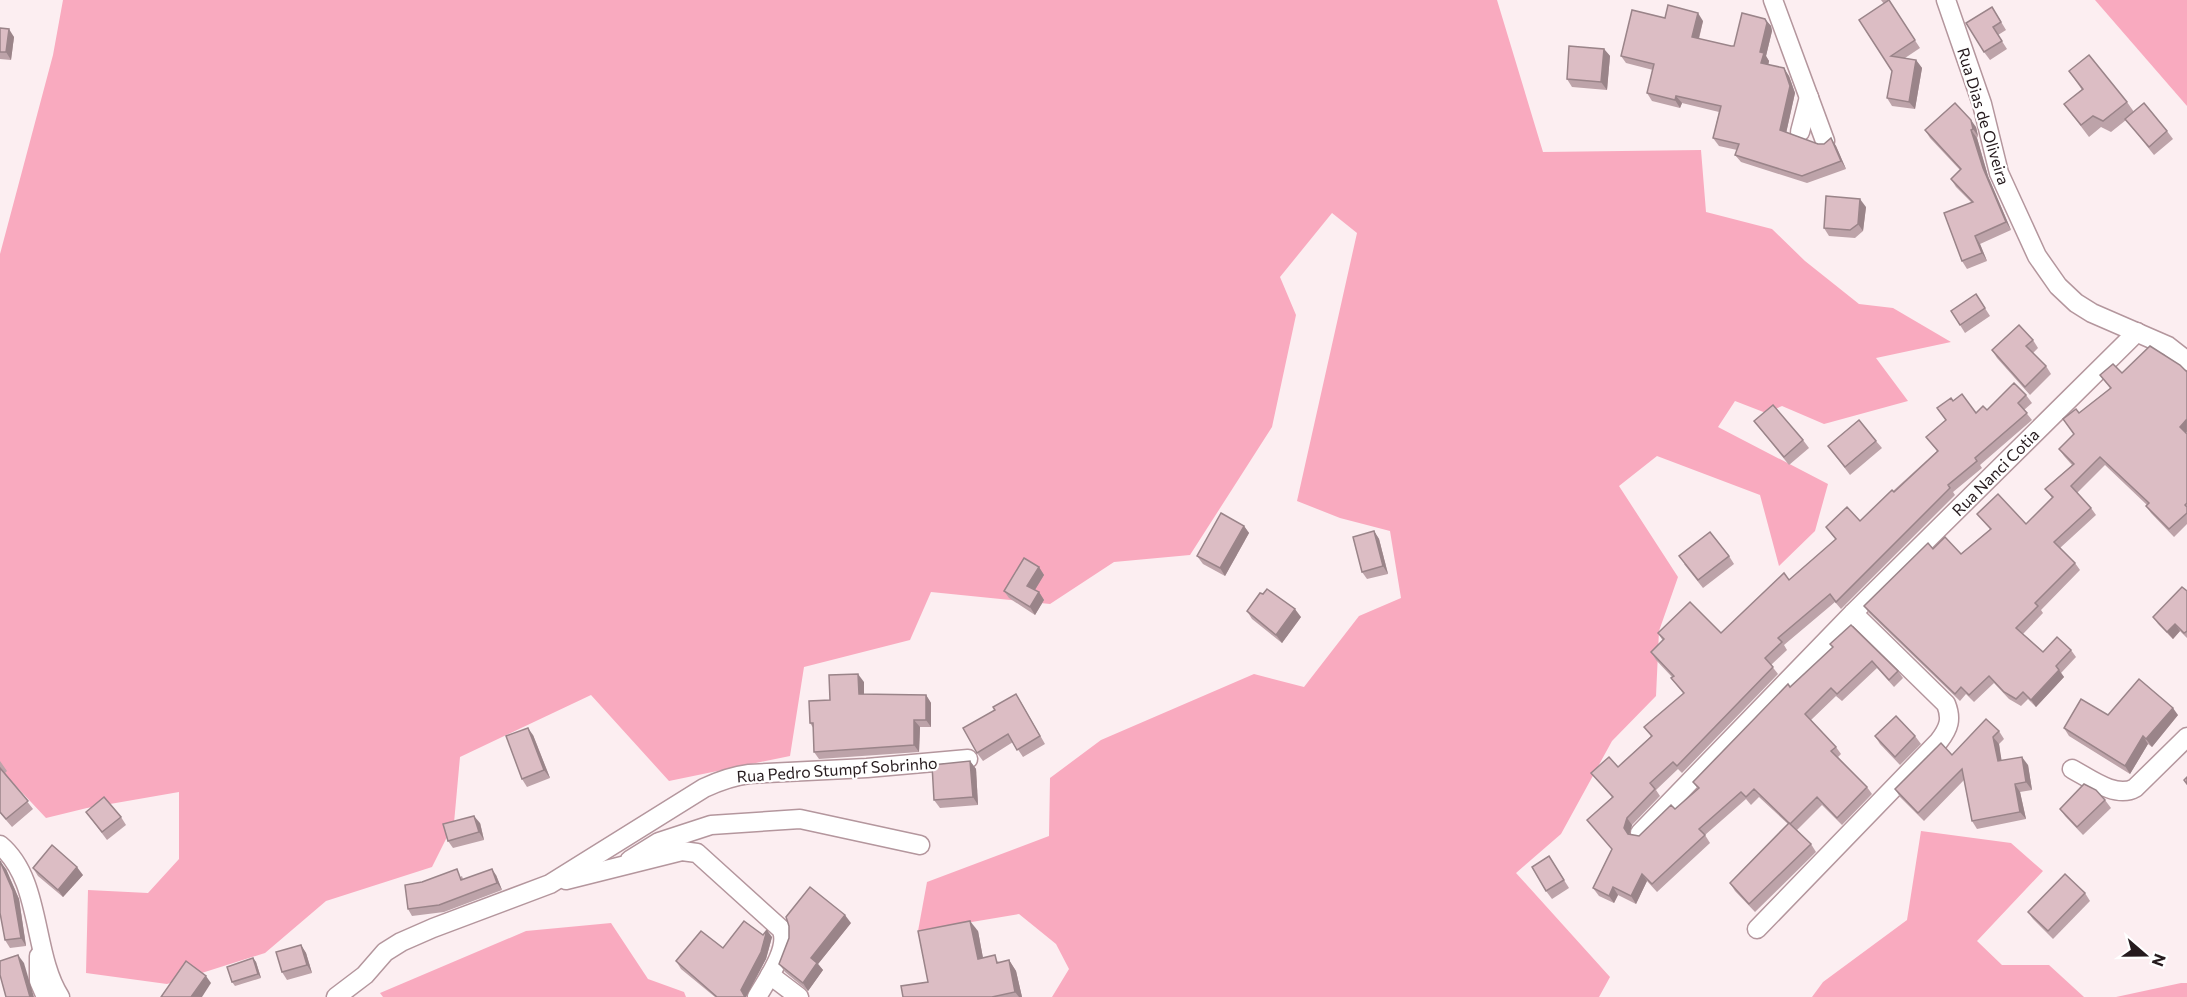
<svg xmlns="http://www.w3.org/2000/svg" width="2187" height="997" viewBox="0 0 2187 997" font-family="Commissioner,sans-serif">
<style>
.green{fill:#f9aabf}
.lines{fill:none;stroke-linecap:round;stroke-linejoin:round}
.street-casing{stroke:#b4969d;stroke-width:21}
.street{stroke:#fff;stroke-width:18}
.wall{fill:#bda3a9}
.shaded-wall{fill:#9a8489}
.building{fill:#dcbdc4;stroke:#9a8489;stroke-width:1.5}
.labels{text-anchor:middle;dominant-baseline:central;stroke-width:4.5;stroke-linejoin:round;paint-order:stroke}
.street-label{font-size:16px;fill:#261b1e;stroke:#fff}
</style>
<rect width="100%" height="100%" fill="#fceef1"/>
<g class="green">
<path d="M63 0H1497L1543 152 1701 150 1706 212 1772 229 1805 261 1859 304 1893 308 1951 342 1876 358 1908 401 1824 424 1782 406 1766 413 1735 401 1718 427 1828 484 1815 531 1779 566 1760 495 1657 456 1619 486 1678 577 1659 631 1656 696 1612 741 1561 834 1516 873 1610 977 1599 997H1052L1069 969 1056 944 1019 914 918 931 927 882 1049 836 1050 778 1101 740 1254 674 1304 687 1359 616 1401 598 1390 531 1340 518 1297 501 1357 233 1332 213 1280 277 1296 315 1272 427 1190 555 1114 562 1050 604 931 592 910 640 804 667 790 756 669 781 591 695 460 757 454 823 432 867 326 901 265 953 167 984 86 973 88 890 148 893 179 859V792L87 808 46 818 0 769V254L53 55Z"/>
<path d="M2095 0H2187V106Z"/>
<path d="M1921 831 2011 843 2043 871 1977 941 2002 965H2049L2084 997H1812L1823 982 1907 920Z"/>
<path d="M611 923 648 979 684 992 686 997H383L380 993 526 931Z"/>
<path d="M2181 983H2187V997H2116Z"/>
</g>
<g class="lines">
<g class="street-casing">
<g id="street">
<path d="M1773 0 1825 141"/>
<path d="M1946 0 1982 104 1999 173 2037 256 2058 286 2076 303 2092 313 2168 346 2187 361"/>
<path d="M1800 132 1809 97"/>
<path d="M2072 769C2089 778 2116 799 2135 788L2187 737"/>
<path d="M1640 833 1853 613 2137 332"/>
<path d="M0 845C42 880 32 953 60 997"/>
<path d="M630 860 659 842 711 825 800 819 920 845"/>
<path d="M566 880 682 851 697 853 781 929C791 947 766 981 757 997"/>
<path d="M1757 929 1939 741C1949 728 1952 719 1946 704L1853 613"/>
<path d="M39 956V981L46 997"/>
<path d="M770 975 799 997"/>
<path d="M336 997 365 975 385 952 401 942 433 928 550 884 704 788C719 781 733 776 749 774L867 768 968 759"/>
</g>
</g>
<use href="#street" class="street"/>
</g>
<g class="wall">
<path d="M1881 0H1890L1889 1 1920 48 1905 58 1916 60 1922 68 1915 109 1892 106 1887 98 1892 71 1884 4Z"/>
<path d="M1997 15 2006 30 1998 35 2007 49 1990 60 1984 52Z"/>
<path d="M1665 18 1703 21 1699 39 1731 46H1734L1765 19 1771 26 1772 31 1766 56 1769 61 1768 65 1789 76 1795 93 1786 133 1818 144H1824L1831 138 1836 146 1846 169 1807 183 1741 162 1735 155 1737 150 1719 146 1713 138 1719 112 1682 103 1680 108 1652 101 1647 93 1653 70 1626 63 1621 56Z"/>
<path d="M0 28 14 37 11 60 0 59Z"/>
<path d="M1604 49 1610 56 1607 90 1572 87 1567 79Z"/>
<path d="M2069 71 2127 102 2134 112 2167 131 2173 139 2154 155 2126 120 2111 132 2101 127 2089 137 2064 104 2082 90Z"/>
<path d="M1976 127 1978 136 1977 138 1988 176 2011 230 1980 244 1987 261 1967 269 1962 261 1972 203 1956 187 1951 179 1960 170 1930 138 1925 130Z"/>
<path d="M1866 207 1863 231 1855 238 1829 236 1824 228Z"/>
<path d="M1976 294 1990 316 1965 333 1960 325Z"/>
<path d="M2033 340 2038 348 2033 353 2046 366 2051 374 2030 395 1997 358 1992 350Z"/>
<path d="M2187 372V432L2186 433 2187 434V524L2174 537 2151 513 2146 506 2147 505 2105 465 2077 493 2091 508 2096 515 2060 548 2075 563 2080 570 2041 610 2043 613 2023 634 2043 652 2071 650 2076 657 2061 673 2064 677 2036 707 2028 699 2021 706 2009 699 1994 683 1974 702 1966 694 1960 701 1869 613 1864 606 1933 549 1961 554 1990 529 1977 514 2026 524 2052 498 2045 489 2072 465 2064 456 2059 449 2074 434 2063 419 2079 413 2110 388 2100 375 2122 373Z"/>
<path d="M2026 395 2032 403 2024 410 2032 420 1980 465 1982 468 1953 492 1955 495 1841 609 1835 602 1784 645 1787 650 1771 665 1778 674 1682 773 1678 769 1656 790 1660 796 1632 825 1629 834 1639 836 1675 809 1698 789 1693 782 1790 687 1833 648 1830 644 1898 671 1903 678 1894 687 1877 668 1842 701 1836 696 1811 720 1836 747 1841 754 1838 757 1867 787 1872 794 1842 825 1822 805 1797 830 1811 844 1816 852 1755 912 1735 891 1730 883 1788 824 1759 797 1751 805 1746 799 1705 835 1710 843 1657 892 1647 881 1636 904 1618 895 1614 903 1599 896 1593 888 1612 849 1587 820 1612 797 1597 780 1591 773 1618 767 1651 736 1644 727 1684 694 1671 678 1672 677 1656 660 1651 652 1663 641 1658 633H1721L1789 580 1836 540 1826 527 1860 521 1937 451 1926 437 1946 421 1953 401 1976 413 1987 410Z"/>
<path d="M1754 421 1803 440 1809 448 1789 465Z"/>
<path d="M1876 441 1882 448 1850 475 1828 446Z"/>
<path d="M1244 526 1249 533 1225 576 1203 564 1197 556Z"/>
<path d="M1374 531 1379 539 1388 574 1367 579 1362 572Z"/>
<path d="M1729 556 1734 564 1703 588 1684 564Z"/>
<path d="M1039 567 1044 575 1035 590 1039 592 1044 600 1035 615 1009 598 1004 591Z"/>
<path d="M2187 591V638L2180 631 2173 639 2158 624 2153 617Z"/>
<path d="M1247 611 1301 617 1282 643 1252 619Z"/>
<path d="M864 682V694L926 695 931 703V727H920L919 752 819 759 814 752V729L810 723 830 700Z"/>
<path d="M1021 702 1045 744 1023 757 1013 742 983 761 977 753Z"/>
<path d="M2108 715H2178L2152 747 2148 744 2130 774 2069 736 2064 728Z"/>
<path d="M1999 731 2004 739 1999 744 2001 760 2028 765 2032 790 2020 792 2026 819 1977 829 1972 821 1964 780 1924 821 1900 797 1895 789 1952 755Z"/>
<path d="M533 735 550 778 527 787 522 779Z"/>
<path d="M1875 736H1915L1921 744 1900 765 1880 744Z"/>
<path d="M0 761 7 771 5 773 33 809 12 827 0 813Z"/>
<path d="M970 761 976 769 978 805 940 808 934 800Z"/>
<path d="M2105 800 2111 808 2083 835 2065 816 2060 809Z"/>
<path d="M86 812 121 817 126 825 107 840Z"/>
<path d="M480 823 484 840 453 848 448 841Z"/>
<path d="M1549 856 1569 888 1552 899 1546 891Z"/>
<path d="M33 868 83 875 63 897 38 876Z"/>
<path d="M6 869 19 899 26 946 10 948 5 940Z"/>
<path d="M496 875 502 890 444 912 412 916 408 909 462 876 463 879Z"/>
<path d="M2085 893 2090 901 2053 939 2033 919 2028 912Z"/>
<path d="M851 923 818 964 823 970 808 991 785 972 779 964Z"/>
<path d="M978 931 983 958 1000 962 1009 960 1016 971 1022 997H903L928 982Z"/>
<path d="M763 935 772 937 766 959 746 997H715L681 969 676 961 723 948Z"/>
<path d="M301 945 306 953 312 973 287 980 282 972Z"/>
<path d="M253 958 256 962 261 978 235 986 232 982Z"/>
</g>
<g class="shaded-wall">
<path d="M1698 13 1703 21 1697 45 1692 37Z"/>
<path d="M1765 19 1771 26 1772 31 1766 56 1769 61 1767 71 1761 63 1760 52Z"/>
<path d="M9 29 14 37 11 60 6 52Z"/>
<path d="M1604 49 1610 56 1607 90 1601 82Z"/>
<path d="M1916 60 1922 68 1915 109 1909 102Z"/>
<path d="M1784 68 1789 76 1795 93 1785 138 1780 130Z"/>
<path d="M1676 96 1682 103 1680 108 1675 100Z"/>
<path d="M1971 120 1976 127 1978 136 1973 129Z"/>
<path d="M1971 130 1977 138 1988 176 2011 230 2006 222 1983 168Z"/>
<path d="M1831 138 1836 146 1846 169 1841 161Z"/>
<path d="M1860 199 1866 207 1863 231 1858 224Z"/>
<path d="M1975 236 1980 244 1987 261 1982 253Z"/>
<path d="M2187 419V432L2185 434 2180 427Z"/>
<path d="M1244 526 1249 533 1225 576 1220 568Z"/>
<path d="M1374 531 1379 539 1388 574 1383 566Z"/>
<path d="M1039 567 1044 575 1033 593 1027 586Z"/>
<path d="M1039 592 1044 600 1035 615 1030 607Z"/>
<path d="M1295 609 1301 617 1282 643 1276 635Z"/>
<path d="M2175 624 2180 631 2173 639 2167 632Z"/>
<path d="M2059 670 2064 677 2036 707 2031 700Z"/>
<path d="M858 674 864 682V702L859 694Z"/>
<path d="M926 695 931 703V727L926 720Z"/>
<path d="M2173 708 2178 715 2152 747 2146 739Z"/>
<path d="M914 720 920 727 919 752 914 745Z"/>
<path d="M528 728 533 735 550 778 544 770Z"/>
<path d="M2143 736 2148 744 2130 774 2125 766Z"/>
<path d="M1993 737 1999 744 2003 769 1998 761Z"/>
<path d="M2022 757 2028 765 2032 790 2026 782Z"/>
<path d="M970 761 976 769 978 805 973 797Z"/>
<path d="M2015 784 2020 792 2026 819 2020 812Z"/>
<path d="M474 816 480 823 484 840 479 832Z"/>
<path d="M1627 818 1632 825 1629 836 1633 841 1624 828Z"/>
<path d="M0 861 6 869 19 899 26 946 21 938Z"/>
<path d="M77 867 83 875 63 897 58 890Z"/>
<path d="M492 869 496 875 502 890 497 883Z"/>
<path d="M1642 874 1647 881 1636 904 1631 896Z"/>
<path d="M1613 887 1618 895 1614 903 1609 896Z"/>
<path d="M845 915 851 923 818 964 823 970 808 991 803 983 811 958Z"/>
<path d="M970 921 978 931 985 969 978 959Z"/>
<path d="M767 930 772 937 766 959 746 997H745L741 990Z"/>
<path d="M301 945 306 953 312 973 307 965Z"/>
<path d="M18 955 24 963 34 997H30Z"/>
<path d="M253 958 256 962 261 978 258 974Z"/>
<path d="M1009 960 1016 971 1022 997H1019L1015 992Z"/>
<path d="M206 976 211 983 202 997H191Z"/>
</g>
<g class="building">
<path d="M1889 0 1915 40 1891 56 1916 60 1909 102 1887 98 1892 71 1859 20Z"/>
<path d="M1668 5 1698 13 1692 37 1731 46H1734L1742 13 1765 19 1767 23 1760 52 1764 53 1761 63 1784 68 1790 86 1780 130 1818 144H1824L1831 138 1841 161 1802 176 1735 155 1739 144 1713 138 1721 106 1676 96 1675 100 1647 93 1654 64 1621 56 1632 10 1665 18Z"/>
<path d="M1992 7 2001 22 1993 27 2002 41 1984 52 1966 23Z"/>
<path d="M0 28 9 29 6 52H0Z"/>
<path d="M1569 46 1604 49 1601 82 1567 79Z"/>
<path d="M2089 55 2127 102 2103 121 2093 116 2081 125 2064 104 2083 89 2069 71Z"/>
<path d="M1955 103 1971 120 1973 129 1971 130 1983 168 2006 222 1975 236 1982 253 1962 261 1944 213 1973 202 1951 179 1961 169 1925 130Z"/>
<path d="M2144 103 2167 131 2149 147 2125 119Z"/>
<path d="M1826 196 1860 199 1858 224 1850 230 1824 228Z"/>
<path d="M1976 294 1985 308 1960 325 1951 311Z"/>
<path d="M2019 325 2033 340 2026 346 2046 366 2025 387 1992 350Z"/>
<path d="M2150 346 2180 365 2187 372V419L2180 427 2187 434V503L2185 505 2187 507V513L2169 529 2146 506 2149 503 2100 457 2071 486 2091 508 2054 542 2075 563 2035 603 2038 606 2016 628 2043 652 2057 637 2071 650 2056 666 2059 670 2031 700 2023 692 2016 699 2004 692 1989 676 1969 695 1961 687 1955 694 1864 606 1928 543 1933 549 1945 537 1961 554 1991 529 1977 514 1998 494 2026 524 2053 497 2045 489 2074 464 2059 449 2074 434 2063 419 2076 409 2079 413 2111 388 2100 375 2113 364 2122 373Z"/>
<path d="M2014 383 2026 395 2018 403 2027 413 1975 458 1977 461 1948 485 1950 488 1836 602 1830 594 1778 638 1782 642 1765 658 1773 667 1677 766 1673 762 1650 783 1655 789 1627 818 1624 828 1628 834 1639 836 1671 805 1675 809 1699 788 1693 782 1788 684 1790 687 1833 647 1830 644 1851 625 1898 671 1889 680 1872 661 1837 694 1831 688 1805 714 1836 747 1831 751 1867 787 1837 818 1817 797 1790 824 1754 789 1746 797 1741 792 1699 829 1705 835 1652 884 1642 874 1631 896 1613 887 1609 896 1593 888 1612 849 1587 820 1613 797 1591 773 1609 757 1618 767 1652 736 1644 727 1684 693 1671 678 1674 676 1651 652 1664 639 1658 633 1690 602 1721 633 1784 573 1789 580 1836 539 1826 527 1847 507 1860 521 1892 490 1894 492 1938 451 1926 437 1946 420 1937 408 1951 398 1953 401 1962 394 1976 413 1983 406 1987 410Z"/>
<path d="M1773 405 1803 440 1784 457 1754 421Z"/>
<path d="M1859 420 1876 441 1845 467 1828 446Z"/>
<path d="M1221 513 1244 526 1220 568 1197 556Z"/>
<path d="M1374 531 1383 566 1362 572 1353 537Z"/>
<path d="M1710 532 1729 556 1698 580 1679 556Z"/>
<path d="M1024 558 1039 567 1027 586 1039 592 1030 607 1004 591Z"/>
<path d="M2182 587 2187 591V631L2184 633 2175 624 2167 632 2153 617Z"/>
<path d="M1267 589 1295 609 1276 635 1247 611 1260 593 1263 594Z"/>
<path d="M858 674 859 694 926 695V720H914V745L814 752 813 723H810L809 701 830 700 829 675Z"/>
<path d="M2139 679 2173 708 2146 739 2143 736 2125 766 2064 728 2081 699 2108 715Z"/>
<path d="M1016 694 1040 736 1017 750 1008 734 977 753 963 728 995 710 993 707Z"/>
<path d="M1896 716 1915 736 1895 757 1875 736Z"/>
<path d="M1986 719 1999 731 1993 737 1998 761 2022 757 2026 782 2015 784 2020 812 1972 821 1962 769 1918 813 1895 789 1941 743 1952 755Z"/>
<path d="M528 728 544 770 522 779 506 736Z"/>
<path d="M970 761 973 797 934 800 932 765Z"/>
<path d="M0 768 28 801 6 819 0 812Z"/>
<path d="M2187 777V784L2184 780Z"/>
<path d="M2084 784 2096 790 2105 800 2077 827 2060 809Z"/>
<path d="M104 797 121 817 102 832 86 812Z"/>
<path d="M474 816 479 832 448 841 443 824Z"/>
<path d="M1789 823 1811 844 1749 904 1730 883Z"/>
<path d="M52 845 77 867 58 890 33 868Z"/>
<path d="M1549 856 1564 880 1546 891 1532 867Z"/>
<path d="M0 861 13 891 21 938 5 940 0 913Z"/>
<path d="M457 869 461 880 492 869 497 883 439 905 408 909 405 885 422 882Z"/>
<path d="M2065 874 2085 893 2048 931 2028 912Z"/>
<path d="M810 887 845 915 811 958 817 963 803 983 779 964 789 938V926L786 917Z"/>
<path d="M744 921 763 935 767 930 761 952 741 990 745 997H717L676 961 701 931 723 948Z"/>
<path d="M970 921 978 959 995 955 997 963 1009 960 1015 992 992 997H903L901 986 928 982 918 931Z"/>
<path d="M301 945 307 965 282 972 276 952Z"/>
<path d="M18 955 30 997H6L0 975V961Z"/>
<path d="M253 958 258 974 232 982 227 967Z"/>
<path d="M186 961 206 976 191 997H161Z"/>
</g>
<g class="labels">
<g class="street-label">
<text transform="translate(1984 116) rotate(73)">Rua Dias de Oliveira</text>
<text transform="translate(1995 472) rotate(-45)">Rua Nanci Cotia</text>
<text transform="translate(837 769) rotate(-4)">Rua Pedro Stumpf Sobrinho</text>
</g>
</g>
<g transform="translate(2145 955) rotate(110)" stroke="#ffffff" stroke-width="4.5" paint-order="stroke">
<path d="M0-4.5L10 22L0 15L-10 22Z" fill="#261b1e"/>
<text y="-9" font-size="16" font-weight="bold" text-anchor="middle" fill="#261b1e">N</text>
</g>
</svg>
